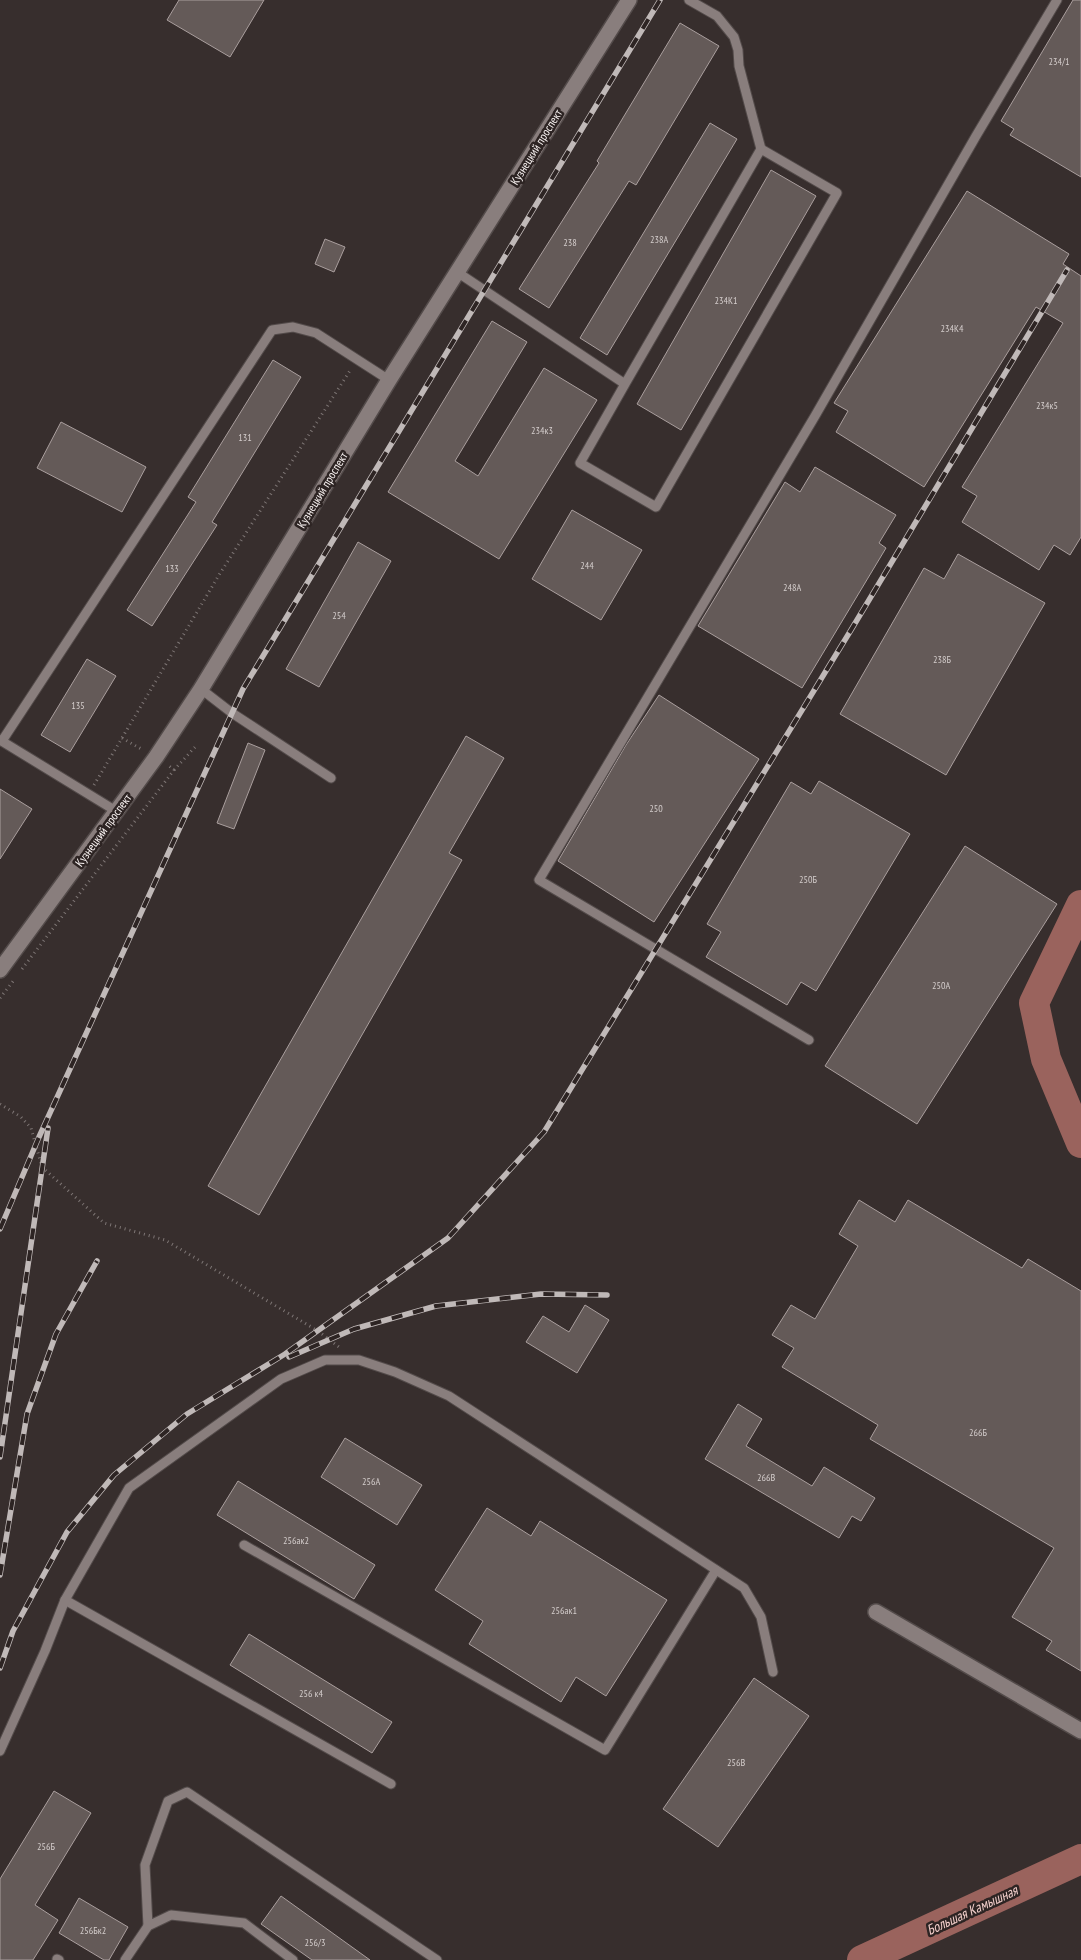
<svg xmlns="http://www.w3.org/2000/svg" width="1081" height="1960" viewBox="0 0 1081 1960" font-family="'PT Sans Narrow',sans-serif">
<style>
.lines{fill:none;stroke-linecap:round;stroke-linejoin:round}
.river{stroke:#9a635d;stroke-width:30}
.building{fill:#645a58;stroke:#aa9f9e}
.service-casing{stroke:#534b4a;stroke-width:11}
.minor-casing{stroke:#534b4a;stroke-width:18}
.tertiary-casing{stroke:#534b4a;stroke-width:18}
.path{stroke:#7e7675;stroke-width:3;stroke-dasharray:1 4;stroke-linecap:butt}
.service{stroke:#897e7d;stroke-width:9}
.minor{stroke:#897e7d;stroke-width:15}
.tertiary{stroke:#897e7d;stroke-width:15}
.rail-casing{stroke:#c0b9b8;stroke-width:5.5}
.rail{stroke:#2d2423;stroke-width:4;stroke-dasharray:11;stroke-linecap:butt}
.labels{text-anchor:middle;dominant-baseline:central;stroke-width:5;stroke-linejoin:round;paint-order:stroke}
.number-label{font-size:10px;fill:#d4cdcc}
.street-label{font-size:12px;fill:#f9f3f2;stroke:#2d2423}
.water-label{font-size:14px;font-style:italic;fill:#f4d0cc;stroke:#2d2423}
</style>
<rect width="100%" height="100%" fill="#372e2d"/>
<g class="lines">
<g class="river">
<path d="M1081 905 1034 1003 1046 1059 1081 1143"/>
<path d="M862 1960 1081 1859"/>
</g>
</g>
<g class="building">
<path d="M179 0H264L230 57 167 20Z"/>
<path d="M1073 0H1081V177L1010 135 1014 129 1001 121Z"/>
<path d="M680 23 719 46 636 185 629 181 549 308 519 289 599 163 597 161Z"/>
<path d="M710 123 737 139 607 355 580 338Z"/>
<path d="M771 170 816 196 681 430 637 404Z"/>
<path d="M967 191 1069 254 1063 264 1081 276V537L1070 555 1054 545 1039 570 962 522 977 496 962 487 1063 323 1036 307 924 487 836 432 848 411 834 403Z"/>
<path d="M325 239 345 247 334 272 315 264Z"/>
<path d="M492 321 527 342 455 461 478 476 544 368 597 400 499 559 388 492Z"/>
<path d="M273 360 301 377 212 522 217 525 152 626 127 610 196 502 188 497Z"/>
<path d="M61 422 146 467 122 512 37 468Z"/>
<path d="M815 467 896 515 879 543 886 548 802 688 698 626 785 482 800 492Z"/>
<path d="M572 510 642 550 601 620 532 579Z"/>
<path d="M358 542 391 561 319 687 286 669Z"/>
<path d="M958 554 1045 603 946 775 840 714 924 568 944 579Z"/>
<path d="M87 659 116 676 70 752 41 735Z"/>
<path d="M659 695 759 759 654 922 558 861 626 745Z"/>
<path d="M466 736 504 758 449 853 462 860 259 1215 208 1186Z"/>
<path d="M248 743 265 750 234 829 217 823Z"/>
<path d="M819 781 910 834 816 991 801 982 787 1005 706 957 721 932 707 924 791 782 811 794Z"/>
<path d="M0 789 32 809 0 859Z"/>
<path d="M965 846 1057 904 917 1124 825 1066Z"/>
<path d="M859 1200 895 1222 908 1200 1022 1268 1028 1259 1081 1291V1671L1046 1650 1052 1641 1012 1617 1054 1548 870 1439 878 1425 782 1367 794 1348 772 1335 791 1305 815 1319 858 1246 839 1234Z"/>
<path d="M585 1305 609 1320 577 1373 526 1342 543 1316 569 1332Z"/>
<path d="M738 1404 762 1419 746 1446 812 1486 824 1467 875 1498 861 1521 852 1516 839 1538 705 1459Z"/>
<path d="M345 1438 422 1485 397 1525 321 1477Z"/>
<path d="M238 1481 375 1565 354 1599 217 1515Z"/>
<path d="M487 1508 531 1536 540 1521 667 1600 606 1696 576 1677 561 1702 469 1644 483 1621 435 1590Z"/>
<path d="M249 1634 392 1722 372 1753 230 1665Z"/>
<path d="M754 1678 809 1716 718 1847 663 1809Z"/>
<path d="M54 1791 91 1813 35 1905 58 1920 33 1960H0V1879Z"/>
<path d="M281 1896 370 1960H312L261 1924Z"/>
<path d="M79 1898 128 1927 109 1960H104L59 1933Z"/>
</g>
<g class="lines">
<g class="service-casing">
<g id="service">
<path d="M689 0 717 16 734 37 738 50 739 66 761 149"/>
<path d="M457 272 625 384 580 463 656 507 837 193 761 149 625 384"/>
<path d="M201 689 232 713 331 778"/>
<path d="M0 740 116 811"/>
<path d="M2 741 272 330 293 327 316 333 389 380"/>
<path d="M809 1040 539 880 815 416 976 136 1057 0"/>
<path d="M244 1545 605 1750 716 1570"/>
<path d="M65 1600 391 1784"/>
<path d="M0 1751 45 1651 65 1600 129 1488 281 1379 325 1360H359L395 1372 449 1396 744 1588 761 1617 773 1672"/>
<path d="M148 1926 145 1865 168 1801 187 1792 437 1960"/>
<path d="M57 1959 59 1960"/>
<path d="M125 1960 148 1926 171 1915 244 1923 293 1960"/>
</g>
</g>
<g class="minor-casing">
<path id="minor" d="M876 1612 1081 1731"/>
</g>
<g class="tertiary-casing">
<path id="tertiary" d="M0 970 156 757 201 689 389 380 629 0"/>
</g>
<g class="path">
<path d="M122 738 143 750"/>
<path d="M174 770 196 746"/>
<path d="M94 785 219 575 351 369"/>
<path d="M22 969 174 770 168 765"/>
<path d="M0 998 14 980"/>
<path d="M0 1104 21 1117 31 1128 42 1167 104 1223 165 1240 318 1331 339 1347"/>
</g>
<use href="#service" class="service"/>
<use href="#minor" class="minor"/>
<use href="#tertiary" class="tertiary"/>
<g class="rail-casing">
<g id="rail">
<path d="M0 1229 39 1137 243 689 660 0"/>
<path d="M289 1357 354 1329 436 1306 541 1294 607 1295"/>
<path d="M0 1457 48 1128"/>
<path d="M0 1575 27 1414 56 1334 97 1261"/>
<path d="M0 1668 13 1631 67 1532 114 1475 187 1414 285 1354 448 1238 544 1132 851 630 1067 270"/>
</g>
</g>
<use href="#rail" class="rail"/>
</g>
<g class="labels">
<g class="number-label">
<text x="1059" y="61">234/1</text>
<text x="659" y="239">238А</text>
<text x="570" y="242">238</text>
<text x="726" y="300">234К1</text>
<text x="952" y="328">234К4</text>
<text x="1047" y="405">234к5</text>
<text x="542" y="430">234к3</text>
<text x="245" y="437">131</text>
<text x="587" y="565">244</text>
<text x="172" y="568">133</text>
<text x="792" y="587">248А</text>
<text x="339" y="615">254</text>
<text x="942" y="659">238Б</text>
<text x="78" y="705">135</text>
<text x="656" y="808">250</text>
<text x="808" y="879">250Б</text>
<text x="941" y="985">250А</text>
<text x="978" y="1432">266Б</text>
<text x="766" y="1477">266В</text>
<text x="371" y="1481">256А</text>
<text x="296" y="1540">256ак2</text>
<text x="564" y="1610">256ак1</text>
<text x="311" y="1693">256 к4</text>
<text x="736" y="1762">256В</text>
<text x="46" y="1846">256Б</text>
<text x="93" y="1930">256Бк2</text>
<text x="315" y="1942">256/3</text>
</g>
<g class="street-label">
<text transform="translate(536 147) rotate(-58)">Кузнецкий проспект</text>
<text transform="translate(322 490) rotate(-59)">Кузнецкий проспект</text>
<text transform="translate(103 830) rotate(-54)">Кузнецкий проспект</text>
</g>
<g class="water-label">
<text transform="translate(972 1910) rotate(-25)">Большая Камышная</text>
</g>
</g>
</svg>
